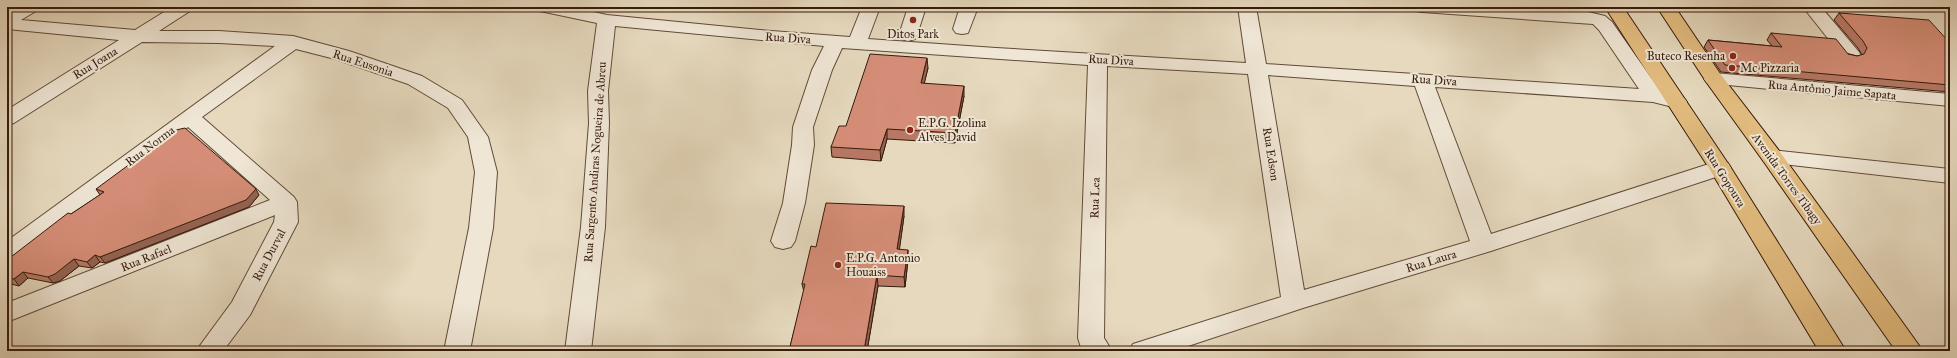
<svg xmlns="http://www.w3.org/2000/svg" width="1957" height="358" viewBox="0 0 1957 358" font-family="'IM FELL Great Primer',serif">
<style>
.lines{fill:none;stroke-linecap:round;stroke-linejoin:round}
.minor-casing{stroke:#624a38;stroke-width:2}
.major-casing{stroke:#361b0b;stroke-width:2}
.minor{fill:#efe6d5;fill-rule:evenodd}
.major{fill:#e3bc7f;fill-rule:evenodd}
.wall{fill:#b77966;stroke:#361b0b}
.shaded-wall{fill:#956353;stroke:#361b0b}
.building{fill:#d58d77;stroke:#361b0b}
.poi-dot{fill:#8f2418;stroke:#efe6d5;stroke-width:1.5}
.labels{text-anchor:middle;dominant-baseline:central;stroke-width:4;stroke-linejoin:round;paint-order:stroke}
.poi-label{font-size:12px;fill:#361b0b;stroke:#efe6d5;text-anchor:start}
.street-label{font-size:12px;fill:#361b0b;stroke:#efe6d5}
</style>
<rect width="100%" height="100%" fill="#e6d9be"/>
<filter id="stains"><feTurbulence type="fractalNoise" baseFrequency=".005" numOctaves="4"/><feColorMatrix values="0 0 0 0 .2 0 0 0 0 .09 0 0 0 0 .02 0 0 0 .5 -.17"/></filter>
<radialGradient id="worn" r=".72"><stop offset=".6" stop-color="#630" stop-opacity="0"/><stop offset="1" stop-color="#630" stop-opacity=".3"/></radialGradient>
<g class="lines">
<g class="minor-casing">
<g id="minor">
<path d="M17 7H39L36 11 21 20 135 30 172 7H193L190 11 159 31H219L293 36 349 51 422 76 462 100 488 137 497 172 493 228 470 351H444L469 228 475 172 468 137 448 108 408 84 335 59 296 49 202 117 294 197 297 202 298 222 250 315 223 351H196L232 302 274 222 275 215 7 322V303L270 200 188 127 15 259 7 261V241L275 46 219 43 142 42 14 123 7 125V110L119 40 7 29V13Z"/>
<path d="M537 7H571L607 15 760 30 850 37 862 7H880L868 39 996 48 1246 63 1238 7H1256L1266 64 1639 89 1599 30 1593 24 1422 12 1416 11 1413 7H1511L1588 12 1605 16 1612 22 1661 92 1684 98 1687 102 1684 106 1677 108 1653 102 1435 87 1491 234 1712 163 1720 161 1728 163 1731 168 1728 173 1491 251 1303 308 1173 351H1129L1133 344 1281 297 1248 74 1107 66 1104 338 1112 351H1082L1078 338 1088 65 842 48 832 70 813 127 814 145 805 203 795 241 791 247 783 249 775 247 771 241 783 203 792 145 793 127 812 70 824 46 615 26 608 91 609 123 605 227 591 351H565L581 227 589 123 588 91 597 23 540 11ZM1268 75 1415 86 1470 241 1304 290Z"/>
<path d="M908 7H926L917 35 915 39 908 41 901 39 899 35Z"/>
<path d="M960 7H978L968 33 962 34 956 33 953 29Z"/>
<path d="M1803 7H1821L1859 52 1861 56 1859 60 1852 62 1845 60Z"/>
<path d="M1714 73 1950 94V106L1707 83 1704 79 1707 75Z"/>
<path d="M1772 150 1950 169V183L1764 162 1761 157 1764 152Z"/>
</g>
</g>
<g class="major-casing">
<g id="major">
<path d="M1605 7H1623L1731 168 1846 351H1819L1709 168Z"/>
<path d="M1657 7H1675L1721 75 1780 152 1923 351H1896L1764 162 1707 83Z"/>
</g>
</g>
<use href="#minor" class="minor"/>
<use href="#major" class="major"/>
</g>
<g class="wall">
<path d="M1839 13 1950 43V92L1721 72 1704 47 1708 40 1772 46 1767 40 1771 33 1857 56 1862 55 1858 48 1834 20Z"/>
<path d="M928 68 924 83 964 96 955 143 887 139 881 161 832 157 831 147 846 126Z"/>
<path d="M96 189 259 195 249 207 105 263 100 262 92 268 79 266 60 281 53 283 28 278 19 286 7 283V260L71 214 100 195Z"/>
<path d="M904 216 899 250 908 260 905 287 878 286 867 351H789L804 292 802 284 816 247Z"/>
</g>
<g class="shaded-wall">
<path d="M927 58 928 68 922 93 921 83Z"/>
<path d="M964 86V96L955 143V133Z"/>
<path d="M887 129V139L881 161 880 150Z"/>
<path d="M256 189 259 195 249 207 105 263 100 257Z"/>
<path d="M904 206V216L898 260 897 249Z"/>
<path d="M908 250V260L905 287 904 277Z"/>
<path d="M95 255 100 262 92 268 87 262Z"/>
<path d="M74 259 79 266 60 281 53 283 48 277Z"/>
<path d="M23 272 28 278 19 286 14 279Z"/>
<path d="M877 275 878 286 867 351H864Z"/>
</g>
<g class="building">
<path d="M1839 13 1929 20 1950 43V85L1725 65 1708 40 1782 47 1771 33 1836 39 1848 54 1857 56 1864 54 1867 48 1863 41Z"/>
<path d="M870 54 927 58 921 83 964 86 955 133 887 129 880 150 831 147 839 126H846Z"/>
<path d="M185 128 256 189 246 200 100 257 95 255 87 262 74 259 55 274 48 277 23 272 14 279 7 278V260L68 213 71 214 104 192 96 189 176 130Z"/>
<path d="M826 203 904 206 897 249 908 250 904 277 877 275 864 351H789L805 284H802L811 246 816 247Z"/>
</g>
<g class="poi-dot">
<circle cx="913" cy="20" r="4"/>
<circle cx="1733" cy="56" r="4"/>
<circle cx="1732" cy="68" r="4"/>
<circle cx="910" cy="130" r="4"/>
<circle cx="838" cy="265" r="4"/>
</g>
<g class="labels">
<g class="poi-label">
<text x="913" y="34" text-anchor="middle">Ditos Park</text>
<text x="1725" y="56" text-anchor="end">Buteco Resenha</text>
<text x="1740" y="68">Mc Pizzaria</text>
<text x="918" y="123">E.P.G. Izolina<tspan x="918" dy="14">Alves David</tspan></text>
<text x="846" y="258">E.P.G. Antonio<tspan x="846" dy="14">Houaiss</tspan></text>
</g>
<g class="street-label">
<text transform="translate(788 38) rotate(4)">Rua Diva</text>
<text transform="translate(1111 60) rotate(3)">Rua Diva</text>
<text transform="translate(95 63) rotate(-32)">Rua Joana</text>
<text transform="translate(363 63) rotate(18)">Rua Eusonia</text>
<text transform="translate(1434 80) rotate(4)">Rua Diva</text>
<text transform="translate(1832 90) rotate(5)">Rua Antônio Jaime Sapata</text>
<text transform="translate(150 146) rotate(-37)">Rua Norma</text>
<text transform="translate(1271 154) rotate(81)">Rua Edson</text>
<text transform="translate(595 162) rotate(-86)">Rua Sargento Andiras Nogueira de Abreu</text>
<text transform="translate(1725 178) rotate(58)">Rua Gopouva</text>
<text transform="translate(1787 179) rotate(54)">Avenida Torres Tibagy</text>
<text transform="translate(1095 198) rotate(-88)">Rua Lea</text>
<text transform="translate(269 255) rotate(-62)">Rua Durval</text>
<text transform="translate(146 258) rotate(-22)">Rua Rafael</text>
<text transform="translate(1431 261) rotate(-17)">Rua Laura</text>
</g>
</g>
<rect width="1957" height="358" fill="none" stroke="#e6d9be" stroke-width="24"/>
<rect x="8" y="8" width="1941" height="342" fill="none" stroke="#361b0b" stroke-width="2"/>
<rect x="12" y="12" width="1933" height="334" fill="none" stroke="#361b0b"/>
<rect width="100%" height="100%" filter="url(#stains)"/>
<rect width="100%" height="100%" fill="url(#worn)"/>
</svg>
